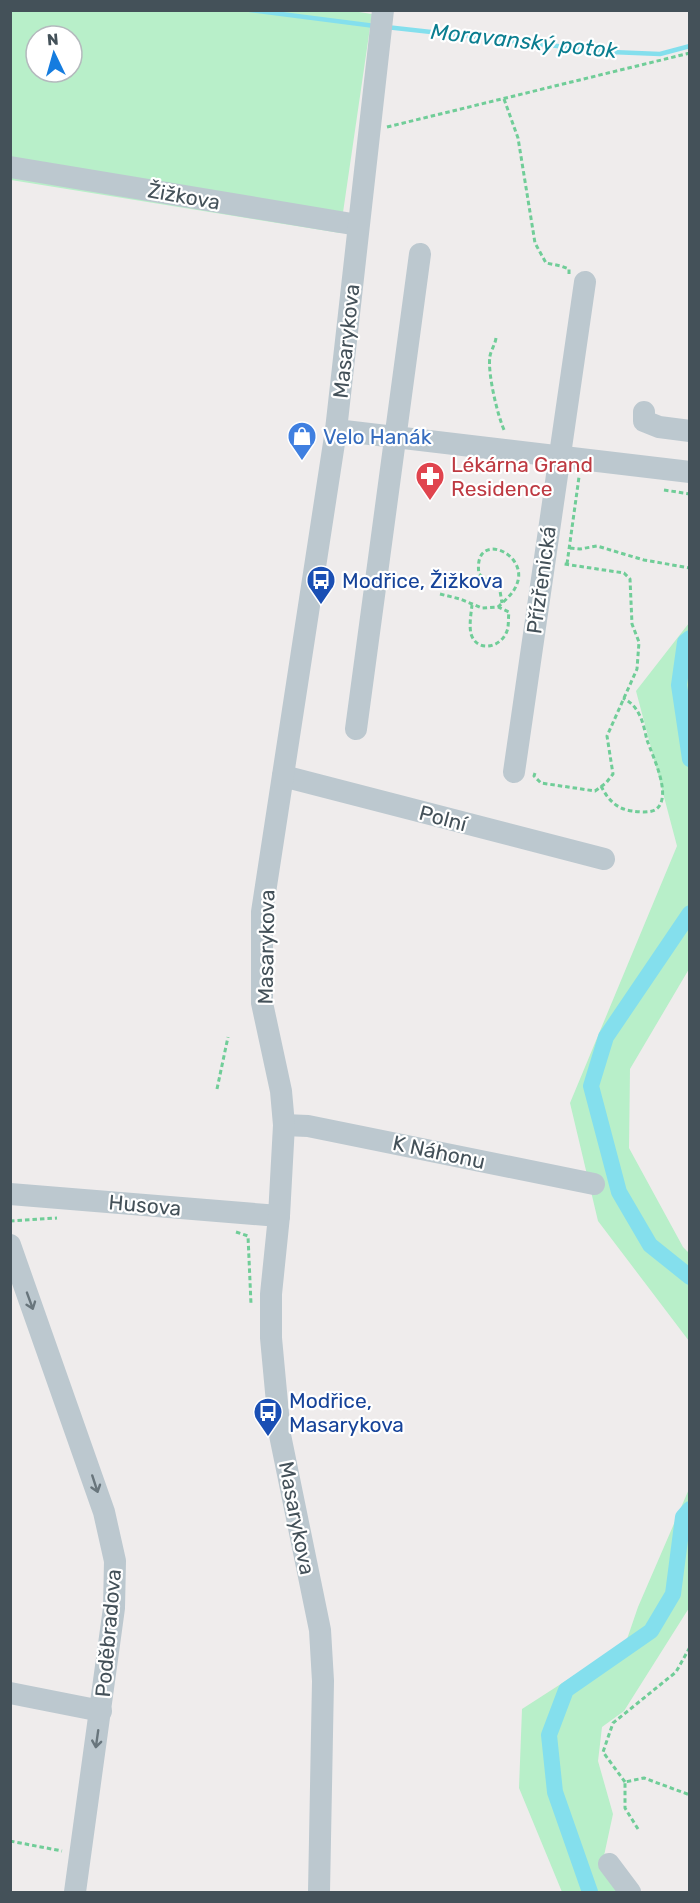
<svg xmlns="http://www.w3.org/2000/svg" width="700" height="1903" viewBox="0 0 700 1903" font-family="Rubik,sans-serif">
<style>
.green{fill:#b8efc9;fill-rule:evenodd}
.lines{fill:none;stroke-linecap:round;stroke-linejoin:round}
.stream{stroke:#84dfed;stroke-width:4.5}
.canal{stroke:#84dfed;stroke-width:16}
.path{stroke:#70cd98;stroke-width:3;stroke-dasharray:4.5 3;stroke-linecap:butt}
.minor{stroke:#bcc8cf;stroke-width:22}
.oneway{stroke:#68757c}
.labels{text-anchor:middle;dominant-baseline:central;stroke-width:4.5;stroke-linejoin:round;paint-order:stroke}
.street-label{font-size:21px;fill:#445159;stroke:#fff}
.shop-label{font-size:21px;fill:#366cbe;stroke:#fff;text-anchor:start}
.health-label{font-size:21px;fill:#be3a42;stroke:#fff;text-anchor:start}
.transit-label{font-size:21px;fill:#164399;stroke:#fff;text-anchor:start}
.water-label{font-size:22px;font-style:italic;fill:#0a7e90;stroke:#fff}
</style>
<rect width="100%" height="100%" fill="#efecec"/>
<g class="green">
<path d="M346 10 372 14 340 233 11 180 10 11ZM36 36H72V72H36Z"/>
<path d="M689 623V969L630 1069 629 1148 683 1247 689 1253V1341L598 1221 570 1103 677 846 636 691Z"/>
<path d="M689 1489V1608L624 1711 602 1727 598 1761 613 1814 602 1865 620 1892H562L519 1788 522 1709 626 1642 638 1607Z"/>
</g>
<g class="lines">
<g class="stream">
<path d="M250 10 375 26"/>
<path d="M386 27 611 52 660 54 690 46"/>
</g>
<g class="canal">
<path d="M690 638 685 642 679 685 690 759"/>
<path d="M690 913 606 1037 591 1086 619 1192 650 1245 690 1277"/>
<path d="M590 1892 555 1792 549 1735 566 1690 651 1631 673 1594 683 1517 690 1509"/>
</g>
<g class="path">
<path d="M504 99 518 138 535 243 546 263 561 266 569 269V274"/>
<path d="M387 127 690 53"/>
<path d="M496 338C495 345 491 350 490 356 487 372 498 418 505 432"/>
<path d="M664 490 690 494"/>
<path d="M570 548 580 549 597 546 644 560 690 568"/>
<path d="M567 564 579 477"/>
<path d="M440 594 460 599 482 608 498 607 509 612C508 618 509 626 507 631 501 648 477 653 471 634 469 625 471 614 472 605"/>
<path d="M498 607C504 601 513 594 516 586 532 554 472 528 479 574L485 579 499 585 502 603"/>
<path d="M535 773 534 776 541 783 595 791 606 783 613 774 607 736 637 669 639 642 632 624 630 579 624 573 564 564"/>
<path d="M601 786C608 800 617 809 632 811 639 812 649 813 655 810 674 798 652 755 647 740 645 732 643 721 639 714 635 706 630 702 623 698"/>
<path d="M217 1089 228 1037"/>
<path d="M10 1221 57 1218"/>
<path d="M236 1232 248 1236 251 1304"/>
<path d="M625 1782 603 1752 613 1723 676 1672 690 1647"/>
<path d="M638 1829 625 1808V1782L644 1778 690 1795"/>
<path d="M10 1841 62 1851"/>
</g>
<g class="minor">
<path d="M10 167 358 225"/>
<path d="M644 412V421L659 427 690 431"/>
<path d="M336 430 690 472"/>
<path d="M356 729 420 254"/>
<path d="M514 772 585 282"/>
<path d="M283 776 604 859"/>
<path d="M284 1125 308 1126 594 1184"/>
<path d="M10 1194 279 1216"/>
<path d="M10 1245 104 1512 115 1561 114 1608 75 1892"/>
<path d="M10 1693 101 1711"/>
<path d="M609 1864 630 1892"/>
<path d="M319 1892 323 1681 320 1630 280 1435 271 1338V1294L279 1216 284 1125 281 1091 262 1003V912L336 430 383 10"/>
</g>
</g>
<defs><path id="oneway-shaft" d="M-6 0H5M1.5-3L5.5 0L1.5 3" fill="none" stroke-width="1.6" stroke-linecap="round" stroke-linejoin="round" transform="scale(1.5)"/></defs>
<g class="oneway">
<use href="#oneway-shaft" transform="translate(30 1301) rotate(70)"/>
<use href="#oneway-shaft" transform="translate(95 1484) rotate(72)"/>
<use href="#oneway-shaft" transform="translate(97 1739) rotate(98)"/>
</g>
<defs>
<g id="shop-pin" transform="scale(1.5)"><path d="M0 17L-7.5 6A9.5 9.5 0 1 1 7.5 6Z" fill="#3f7fe0" stroke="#fff"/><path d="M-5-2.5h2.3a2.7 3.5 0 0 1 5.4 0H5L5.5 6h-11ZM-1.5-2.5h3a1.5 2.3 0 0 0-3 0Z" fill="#fff"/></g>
<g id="pharmacy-pin" transform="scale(1.5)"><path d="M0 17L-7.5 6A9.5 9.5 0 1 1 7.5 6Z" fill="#e0444e" stroke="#fff"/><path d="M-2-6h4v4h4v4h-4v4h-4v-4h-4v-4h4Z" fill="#fff"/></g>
<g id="bus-pin" transform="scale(1.5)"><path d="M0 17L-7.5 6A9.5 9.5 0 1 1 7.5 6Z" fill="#1a4fb4" stroke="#fff"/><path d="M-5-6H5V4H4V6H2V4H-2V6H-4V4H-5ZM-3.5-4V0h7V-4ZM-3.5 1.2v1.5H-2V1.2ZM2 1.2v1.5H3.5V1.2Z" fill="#fff"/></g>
</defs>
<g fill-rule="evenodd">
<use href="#shop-pin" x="302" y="436"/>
<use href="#pharmacy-pin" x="430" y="476"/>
<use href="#bus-pin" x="321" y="580"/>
<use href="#bus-pin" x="268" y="1412"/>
</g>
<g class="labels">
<g class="street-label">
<text transform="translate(184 196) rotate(10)">Žižkova</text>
<text transform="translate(346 341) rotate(-84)">Masarykova</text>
<text transform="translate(541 580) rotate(-82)">Přízřenická</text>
<text transform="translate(443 818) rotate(15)">Polní</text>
<text transform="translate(266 947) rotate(-89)">Masarykova</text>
<text transform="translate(439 1152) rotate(12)">K Náhonu</text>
<text transform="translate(145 1205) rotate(5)">Husova</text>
<text transform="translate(297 1518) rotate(79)">Masarykova</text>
<text transform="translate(108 1633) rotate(-85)">Poděbradova</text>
</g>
<g class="shop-label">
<text x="323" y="436">Velo Hanák</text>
</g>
<g class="health-label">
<text x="451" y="464">Lékárna Grand<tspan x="451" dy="24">Residence</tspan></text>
</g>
<g class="transit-label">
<text x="342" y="580">Modřice, Žižkova</text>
<text x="289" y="1400">Modřice,<tspan x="289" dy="24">Masarykova</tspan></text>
</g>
<g class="water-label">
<text transform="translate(524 41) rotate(6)">Moravanský potok</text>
</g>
</g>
<rect width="700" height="1903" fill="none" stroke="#445159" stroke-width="24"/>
<g transform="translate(54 54) rotate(355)"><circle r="28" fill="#ffffff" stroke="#b4b9bd" stroke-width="1.5"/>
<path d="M0-4.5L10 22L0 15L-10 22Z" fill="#157cdf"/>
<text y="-9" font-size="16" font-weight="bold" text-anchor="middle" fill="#445159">N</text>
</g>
</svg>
